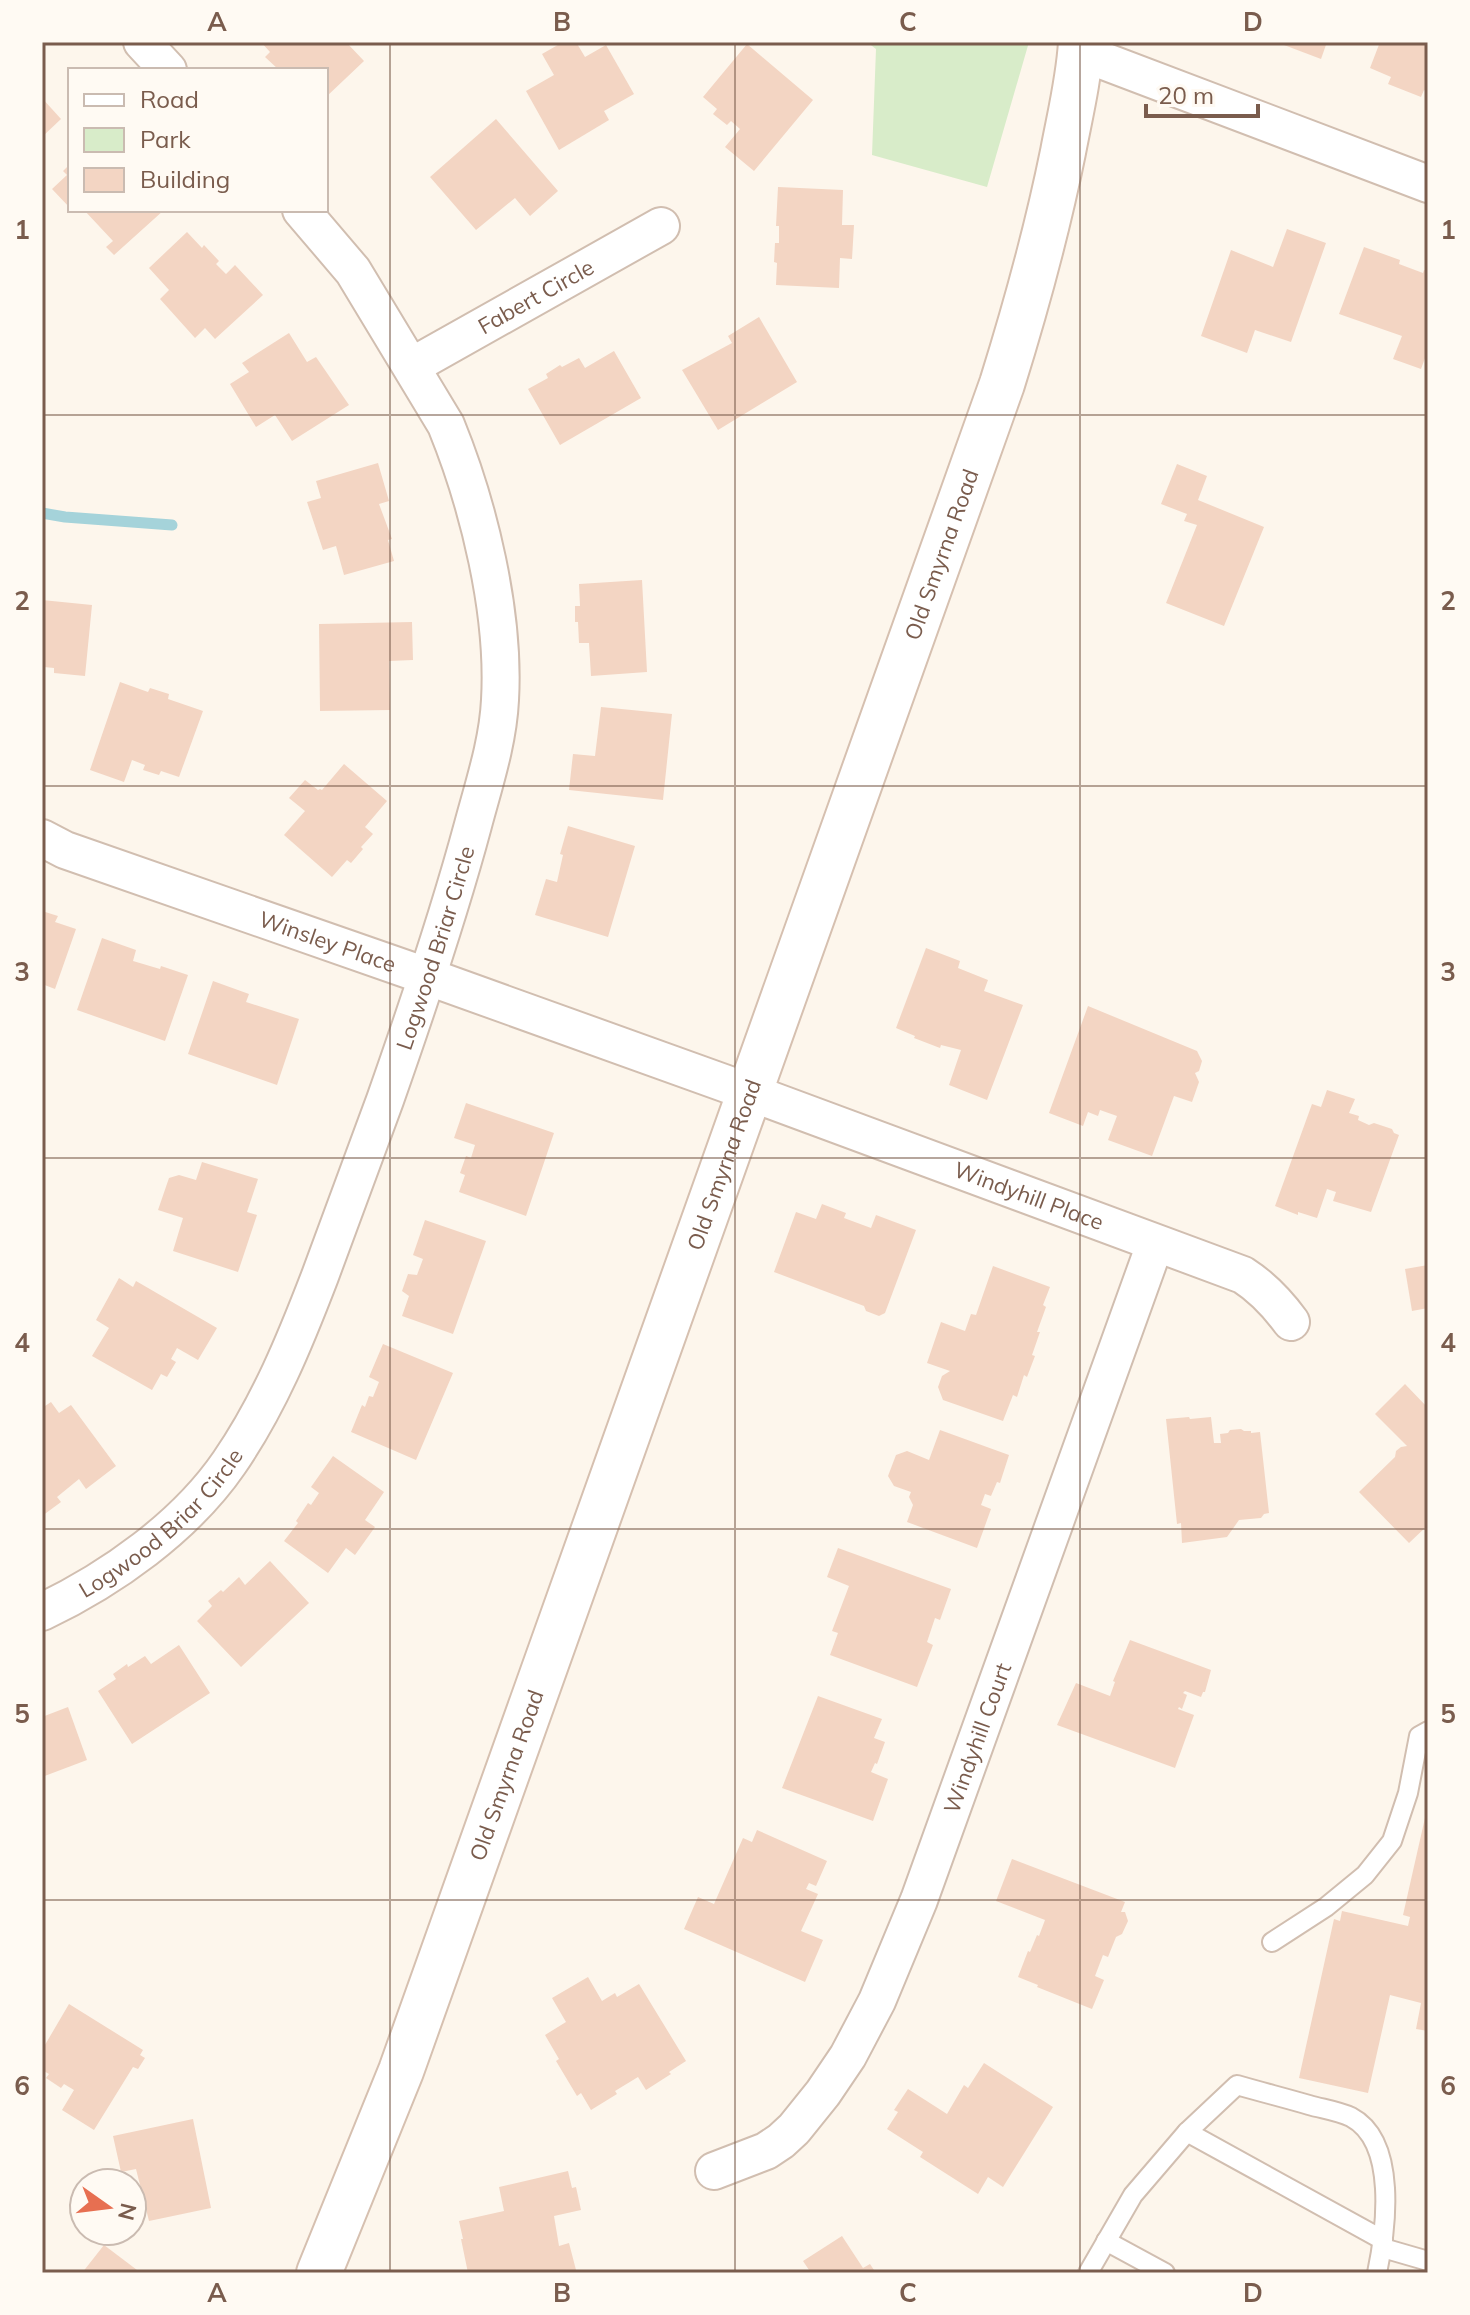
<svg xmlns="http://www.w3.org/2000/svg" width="1470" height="2315" viewBox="0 0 1470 2315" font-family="Mulish,sans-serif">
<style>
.green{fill:#d8ecc9}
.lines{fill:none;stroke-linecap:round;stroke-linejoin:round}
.stream{stroke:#a5d3da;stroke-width:11}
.building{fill:#f3d5c3}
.lane-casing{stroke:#d1beb0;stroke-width:22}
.street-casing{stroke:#d1beb0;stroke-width:40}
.secondary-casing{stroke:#d6c0b0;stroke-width:48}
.lane{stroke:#fff;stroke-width:18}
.street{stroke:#fff;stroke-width:36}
.secondary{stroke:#fff;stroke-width:44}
.grid{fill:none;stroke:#7a5c4d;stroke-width:2;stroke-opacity:0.55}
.labels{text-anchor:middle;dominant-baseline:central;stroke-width:8;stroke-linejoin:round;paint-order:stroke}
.street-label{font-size:22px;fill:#7a5c4d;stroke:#fffaf3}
.neatline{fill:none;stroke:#7a5c4d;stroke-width:3}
.grid-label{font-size:26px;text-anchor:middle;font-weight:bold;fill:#7a5c4d}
</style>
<rect width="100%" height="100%" fill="#fdf6ec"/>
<path class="green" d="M867 42H1029L987 187 872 155 876 49Z"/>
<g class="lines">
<path class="stream" d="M42 513 65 517 172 525"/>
</g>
<g class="building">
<path d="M261 42H346L364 61 326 97V70H282L280 67 278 69 265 57 270 52Z"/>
<path d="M563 42H576L585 57 606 45 634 94 604 111 609 120 559 150 526 91 554 75 542 54Z"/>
<path d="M1285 42H1327L1321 59 1284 45Z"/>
<path d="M1380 42H1428V92L1424 90 1421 97 1388 84 1391 77 1370 68Z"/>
<path d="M747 44 813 100 754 171 725 147 740 129 731 121 727 125 713 114 717 109 703 97Z"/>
<path d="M42 98 61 119 42 137Z"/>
<path d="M496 119 558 191 530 216 515 198 476 230 430 177Z"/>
<path d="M70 164V208L52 189 67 175 63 171Z"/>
<path d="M778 187 843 190 842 225H854L852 259 840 258 839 288 776 285 777 263 774 262 775 243H779V226H776Z"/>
<path d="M84 210H164L114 255 106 247 113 241Z"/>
<path d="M1287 229 1326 243 1291 342 1255 330 1247 353 1201 336 1231 250 1273 267Z"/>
<path d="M187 232 202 248 204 245 219 261 216 264 226 274 235 265 263 295 215 339 205 328 195 338 160 299 169 290 149 268Z"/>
<path d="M1364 247 1400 260 1399 264 1423 273 1424 270 1428 271V350L1421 369 1393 359 1402 336 1339 314Z"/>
<path d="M759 317 797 382 718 430 682 370 732 343 728 336Z"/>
<path d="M289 333 307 362 316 357 349 405 292 441 275 415 256 427 230 384 249 372 242 363Z"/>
<path d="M614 351 641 398 560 445 528 389 548 378 546 374 560 365 562 367 579 358 585 368Z"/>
<path d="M378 463 389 501 379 504 392 539 388 540 394 561 344 575 336 546 323 550 307 502 321 498 316 481Z"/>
<path d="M1177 464 1207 476 1198 500 1264 527 1224 626 1166 603 1197 525 1184 521 1187 514 1161 504Z"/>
<path d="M642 580 647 672 591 676 589 643H579L578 622H575V606H580L579 584Z"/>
<path d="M42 600 92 605 85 676 54 673V668L44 667V665H42Z"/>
<path d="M412 622 413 660 389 661 390 710 320 711 319 624Z"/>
<path d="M120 682 148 692 150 688 169 694 168 699 203 711 179 777 161 771 159 775 143 770 145 765 132 760 124 782 90 770Z"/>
<path d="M601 707 672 714 663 800 569 790 573 754 595 756Z"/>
<path d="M344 764 387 801 365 827 373 834 361 847 363 849 351 863 347 860 332 877 284 835 305 811 289 798 305 780 318 790 320 789 322 790Z"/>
<path d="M568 826 635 846 608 937 535 915 546 879 557 882 563 855 560 854Z"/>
<path d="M42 911 58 916 55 922 76 929 55 989 42 984Z"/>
<path d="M102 938 136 950 133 961 160 969 161 966 188 975 165 1041 77 1010Z"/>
<path d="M926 948 960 961 958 968 988 980 984 991 1023 1005 987 1100 949 1085 961 1050 941 1045 940 1048 914 1038 915 1036 896 1028Z"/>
<path d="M213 981 249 994 246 1002 299 1019 277 1085 188 1054Z"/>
<path d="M1088 1006 1197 1051 1202 1061 1199 1071 1195 1073 1199 1082 1192 1102 1174 1096 1152 1156 1108 1140 1117 1116 1100 1110 1098 1116 1088 1112 1083 1126 1049 1113Z"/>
<path d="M1327 1090 1355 1099 1349 1113 1359 1116 1358 1120 1369 1125 1374 1123 1392 1129 1394 1133 1399 1135 1371 1212 1333 1201 1336 1192 1327 1189 1317 1218 1298 1212V1215L1275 1206 1312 1104 1321 1107Z"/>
<path d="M466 1103 554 1133 526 1216 459 1192 465 1175 460 1173 466 1156 471 1158 475 1145 454 1138Z"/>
<path d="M202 1162 258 1179 247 1212 257 1215 238 1272 173 1251 183 1218 158 1210 169 1178 179 1175 196 1180Z"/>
<path d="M822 1204 846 1213 844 1218 871 1228 876 1215 916 1230 885 1313 879 1316 866 1311 864 1306 774 1272 796 1212 816 1219Z"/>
<path d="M425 1220 486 1241 453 1334 402 1316 409 1296 402 1291 408 1274 417 1275 423 1259 413 1255Z"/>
<path d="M1428 1265V1308L1412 1311 1405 1269Z"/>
<path d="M993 1266 1050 1287 1043 1305 1046 1307 1037 1332H1040L1032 1355 1035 1356 1027 1377 1024 1375 1017 1397 1013 1395 1003 1421 943 1400 938 1387 942 1376 950 1371 927 1363 941 1322 965 1331 971 1314 976 1315Z"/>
<path d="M119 1278 133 1287 136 1281 217 1328 198 1360 177 1348 171 1359 176 1362 167 1377 161 1374 152 1390 92 1356 109 1328 96 1320Z"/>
<path d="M383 1344 453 1373 416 1460 351 1432 362 1405 365 1407 369 1396 373 1397 379 1382 369 1377Z"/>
<path d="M1405 1384 1428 1408V1525L1409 1543 1359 1492 1395 1457 1396 1451 1401 1447 1407 1446 1375 1414Z"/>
<path d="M51 1402 59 1413 71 1405 116 1466 86 1489 79 1479 57 1497 61 1502 42 1516V1408Z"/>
<path d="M1189 1417 1190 1419 1211 1417 1214 1443H1221L1220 1434 1228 1433 1230 1430 1241 1429 1244 1431H1251V1433L1260 1432 1269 1513 1264 1514 1261 1518 1239 1520 1227 1537 1182 1543 1181 1523 1177 1524 1166 1419Z"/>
<path d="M940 1430 1009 1455 1000 1483 997 1482 991 1496 985 1494 981 1505 991 1509 977 1548 907 1522 913 1505 909 1497 911 1492 894 1486 888 1476 896 1455 907 1451 929 1460Z"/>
<path d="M333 1456 384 1492 365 1520 375 1527 355 1555 346 1548 328 1573 284 1541 298 1523 296 1521 308 1503 311 1505 319 1493 311 1487Z"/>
<path d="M838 1548 951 1589 940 1620 935 1618 927 1642 933 1645 917 1687 830 1655 838 1633 832 1631 849 1586 827 1577Z"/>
<path d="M270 1561 309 1603 241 1667 197 1621 212 1606 208 1601 221 1590 223 1592 239 1577 245 1585Z"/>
<path d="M1130 1640 1211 1670 1205 1692H1203L1201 1697 1185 1691 1183 1693 1187 1695 1182 1709 1179 1707 1178 1709 1194 1715 1175 1768 1057 1725 1076 1683 1110 1696 1115 1682 1113 1681Z"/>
<path d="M179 1645 210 1693 132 1744 98 1691 116 1679 113 1674 127 1664 128 1667 145 1656 151 1664Z"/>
<path d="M818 1696 882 1719 874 1738 885 1742 877 1764 875 1763 871 1772 888 1779 873 1821 782 1788Z"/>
<path d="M68 1707 87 1760 42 1777V1717Z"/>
<path d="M1427 1809 1428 2031 1416 2029 1421 2003 1390 1995 1368 2093 1299 2078 1334 1919 1340 1921 1342 1911 1408 1926 1410 1917 1403 1915Z"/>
<path d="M757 1830 827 1861 816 1886 809 1883 806 1889 818 1894 801 1931 823 1940 805 1982 684 1929 698 1897 714 1904 743 1838 752 1842Z"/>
<path d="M1012 1859 1125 1902 1121 1912H1125L1128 1921 1122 1934 1116 1937 1108 1957 1103 1955 1095 1976 1104 1980 1092 2009 1037 1987 1038 1985 1018 1977 1028 1951 1030 1952 1037 1935 1039 1936 1045 1920 996 1901Z"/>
<path d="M588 1977 602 2001 615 1993 617 1997 639 1984 686 2061 669 2072 671 2074 646 2090 638 2077 615 2091 617 2094 591 2110 581 2093 577 2096 556 2061 559 2059 545 2035 566 2022 552 1998Z"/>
<path d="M69 2004 143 2050 140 2055 145 2058 138 2069 133 2067 94 2130 62 2110 74 2090 64 2084 61 2088 46 2078 49 2074 42 2070V2050Z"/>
<path d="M984 2063 1053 2107 1003 2187 988 2177 978 2194 920 2157 923 2152 887 2129 898 2112 894 2110 908 2089 947 2114 964 2085 968 2088Z"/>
<path d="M193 2119 211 2208 149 2221 136 2169 121 2172 113 2136Z"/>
<path d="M568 2171 572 2188 576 2187 581 2210 554 2216 559 2246 569 2243 576 2270 561 2273H468L461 2239H463L459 2221 504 2211 499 2187Z"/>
<path d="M842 2236 863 2268 870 2264 876 2273H811L803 2261Z"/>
<path d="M104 2245 141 2273H82Z"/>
</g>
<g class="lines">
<g class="lane-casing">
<g id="lane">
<path d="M1272 1942 1326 1907 1365 1875 1392 1841 1408 1793 1419 1736 1428 1731"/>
<path d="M1187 2132 1383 2240"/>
<path d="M1106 2241 1165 2273"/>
<path d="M1383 2248 1428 2261"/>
<path d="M1088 2273 1133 2195 1187 2132 1237 2085C1261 2092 1285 2098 1309 2105 1323 2109 1338 2111 1351 2117 1398 2142 1386 2230 1377 2273"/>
</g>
</g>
<g class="street-casing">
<g id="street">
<path d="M142 42 168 70"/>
<path d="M1080 52 1428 184"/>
<path id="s1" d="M412 366 661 226"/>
<path id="s2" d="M42 838 65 850 429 977 749 1092 1243 1275C1263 1288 1277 1303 1291 1322"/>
<path id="s3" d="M42 1612C111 1579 185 1527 229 1463 269 1405 295 1341 320 1276 342 1218 363 1159 385 1100 417 1009 448 918 473 825 484 784 498 742 500 700 505 613 479 506 446 425L353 271 301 210"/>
<path id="s4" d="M714 2171 766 2151 781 2141 794 2129 823 2093 848 2056 877 2001 919 1900 1155 1244"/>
</g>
</g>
<g class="secondary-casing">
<g id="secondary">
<path id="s5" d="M319 2273 401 2071 1002 384C1026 307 1047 231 1063 152 1070 115 1079 79 1081 42"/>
</g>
</g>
<use href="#lane" class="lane"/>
<use href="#street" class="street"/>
<use href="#secondary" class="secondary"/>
</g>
<path class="grid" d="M390 42V2273M735 42V2273M1080 42V2273M42 415H1428M42 786H1428M42 1158H1428M42 1529H1428M42 1900H1428"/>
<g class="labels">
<g class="street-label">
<text stroke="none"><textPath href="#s1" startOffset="142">Fabert Circle</textPath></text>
<text stroke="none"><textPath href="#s5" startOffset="1828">Old Smyrna Road</textPath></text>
<text stroke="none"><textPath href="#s2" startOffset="304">Winsley Place</textPath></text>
<text stroke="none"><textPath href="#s3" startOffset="798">Logwood Briar Circle</textPath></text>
<text stroke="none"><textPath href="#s5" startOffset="1180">Old Smyrna Road</textPath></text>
<text stroke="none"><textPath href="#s2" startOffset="1050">Windyhill Place</textPath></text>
<text stroke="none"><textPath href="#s3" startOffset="150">Logwood Briar Circle</textPath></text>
<text stroke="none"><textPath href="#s4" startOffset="526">Windyhill Court</textPath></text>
<text stroke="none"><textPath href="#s5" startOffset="532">Old Smyrna Road</textPath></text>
</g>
</g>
<rect width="1470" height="2315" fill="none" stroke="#fffaf3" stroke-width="88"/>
<rect x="68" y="68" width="260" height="144" fill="#fffaf3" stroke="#cabbb1" stroke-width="2"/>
<rect x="84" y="94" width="40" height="12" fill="#ffffff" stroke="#cabbb1" stroke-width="2"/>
<text x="140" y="108" font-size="24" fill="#7a5c4d">Road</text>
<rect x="84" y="128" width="40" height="24" fill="#d8ecc9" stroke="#cabbb1" stroke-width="2"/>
<text x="140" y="148" font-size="24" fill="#7a5c4d">Park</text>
<rect x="84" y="168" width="40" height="24" fill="#f3d5c3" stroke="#cabbb1" stroke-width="2"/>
<text x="140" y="188" font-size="24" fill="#7a5c4d">Building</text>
<g transform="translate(108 2207) rotate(104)"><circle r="38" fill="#fffaf3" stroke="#cabbb1" stroke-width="2"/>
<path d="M0-6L14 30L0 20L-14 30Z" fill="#e76f51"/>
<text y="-12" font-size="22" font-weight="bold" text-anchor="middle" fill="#7a5c4d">N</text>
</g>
<path d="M1146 104v12h112v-12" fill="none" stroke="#7a5c4d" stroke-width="4"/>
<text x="1158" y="104" font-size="24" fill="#7a5c4d" stroke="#fffaf3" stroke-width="6" paint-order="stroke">20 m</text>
<rect x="44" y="44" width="1382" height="2227" class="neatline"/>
<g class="grid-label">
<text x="217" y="31">A</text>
<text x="562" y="31">B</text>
<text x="908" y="31">C</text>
<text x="1253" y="31">D</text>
<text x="22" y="239">1</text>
<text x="1448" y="239">1</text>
<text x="22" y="610">2</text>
<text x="1448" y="610">2</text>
<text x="22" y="981">3</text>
<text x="1448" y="981">3</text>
<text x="22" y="1352">4</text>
<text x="1448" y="1352">4</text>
<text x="22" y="1723">5</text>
<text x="1448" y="1723">5</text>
<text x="22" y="2095">6</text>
<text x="1448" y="2095">6</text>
<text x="217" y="2302">A</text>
<text x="562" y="2302">B</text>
<text x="908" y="2302">C</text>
<text x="1253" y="2302">D</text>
</g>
</svg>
